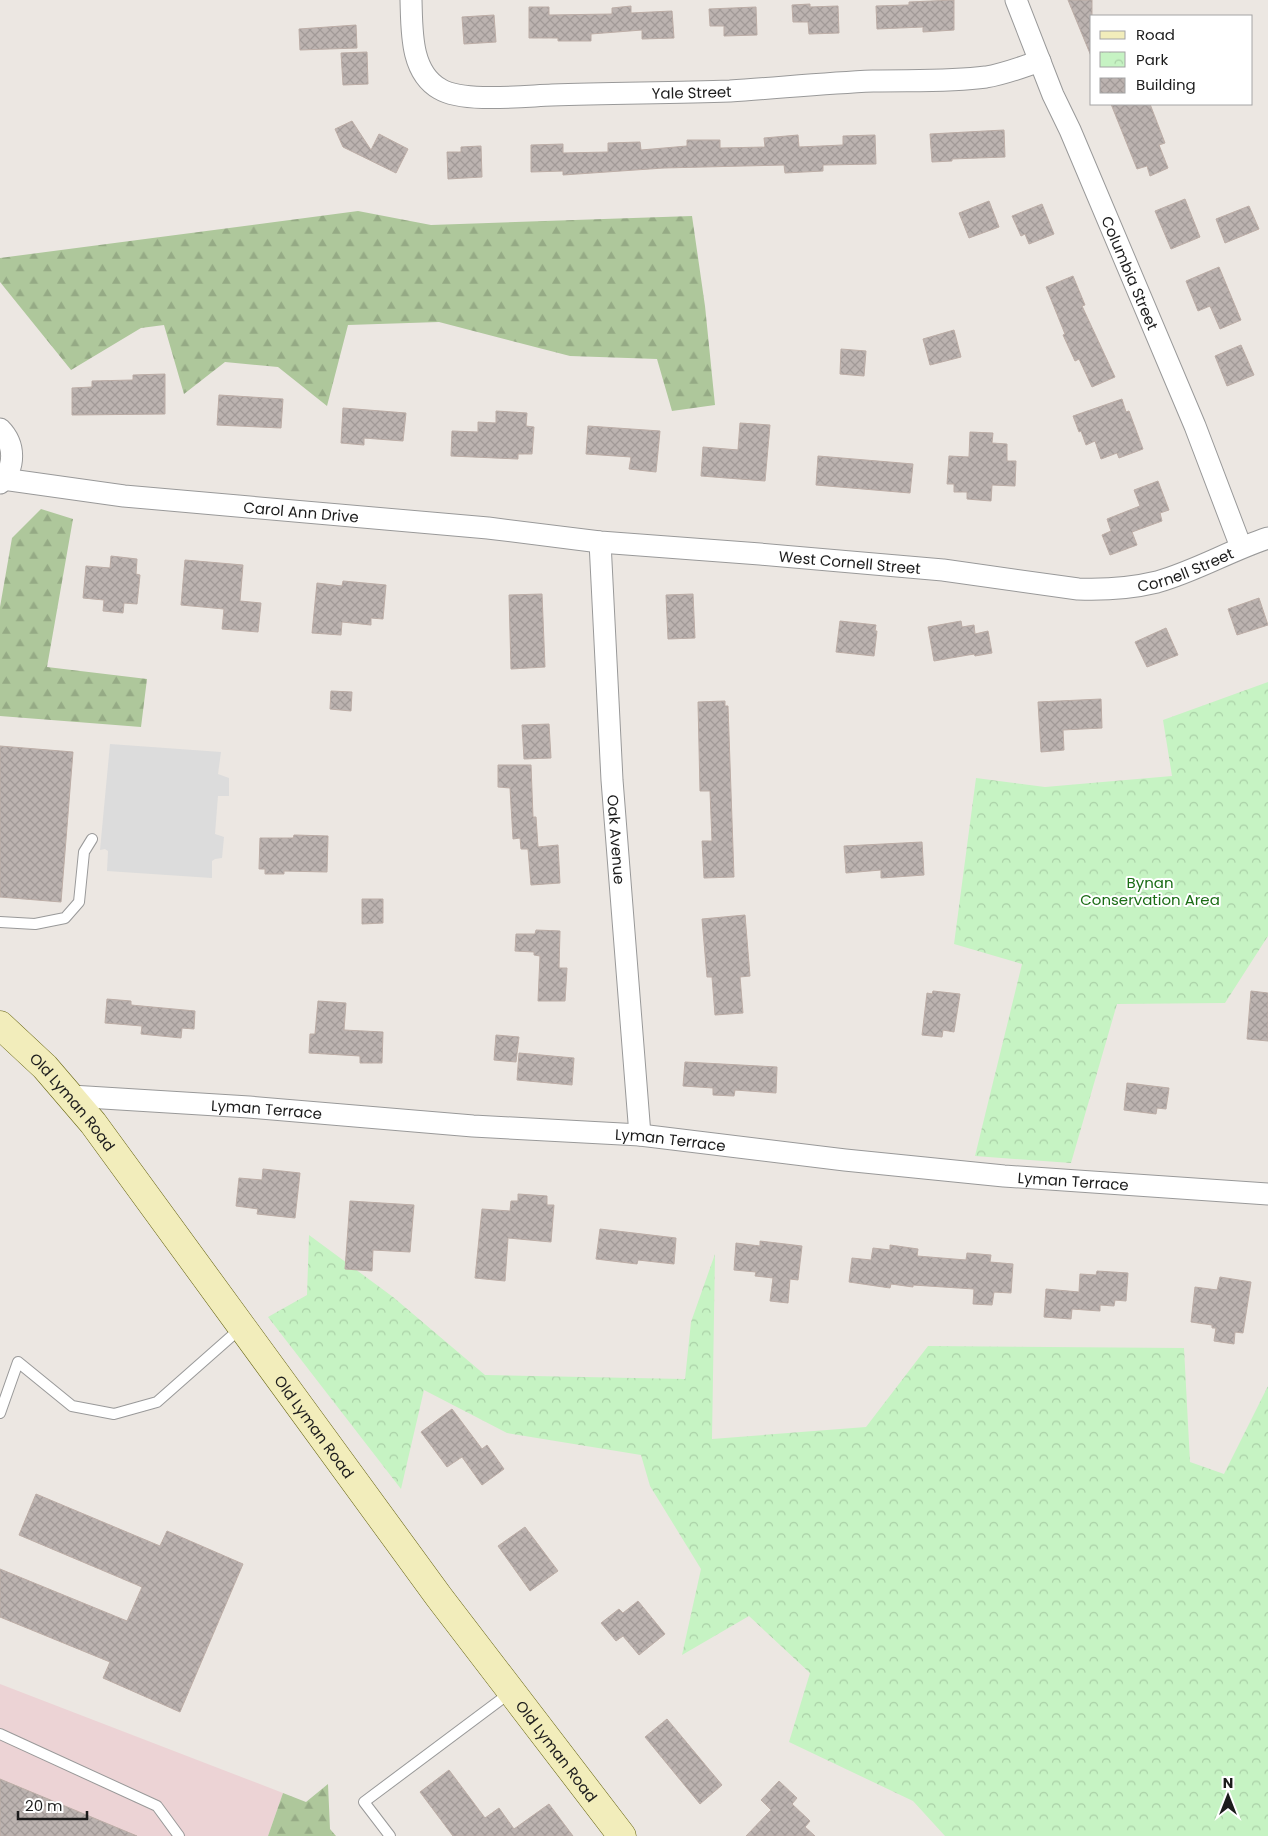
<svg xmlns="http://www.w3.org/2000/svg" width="1268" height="1836" viewBox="0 0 1268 1836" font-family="Poppins,sans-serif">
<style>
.commercial{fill:#ecd3d5}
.forest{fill:url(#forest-firs)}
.park{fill:url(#park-crowns)}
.parking{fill:#dcdcdc}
.building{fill:url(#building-cross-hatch);stroke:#bcada6}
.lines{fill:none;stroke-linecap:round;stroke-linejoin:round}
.lane-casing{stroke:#999;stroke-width:12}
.street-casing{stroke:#999;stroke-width:23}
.secondary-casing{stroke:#656310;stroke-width:29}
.lane{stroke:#fff;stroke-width:10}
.street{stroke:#fff;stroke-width:21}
.secondary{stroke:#f2edbb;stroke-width:28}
.labels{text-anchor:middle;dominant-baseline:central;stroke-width:4;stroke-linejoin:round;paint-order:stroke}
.street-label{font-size:15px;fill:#1c1c1c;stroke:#fff}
.park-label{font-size:15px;fill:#1b6d16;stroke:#fff}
</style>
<defs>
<pattern id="forest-firs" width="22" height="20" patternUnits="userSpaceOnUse" patternTransform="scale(1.25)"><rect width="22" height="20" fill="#aec79b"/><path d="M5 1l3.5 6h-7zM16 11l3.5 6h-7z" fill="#95aa85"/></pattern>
<pattern id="park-crowns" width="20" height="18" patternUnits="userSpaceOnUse" patternTransform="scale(1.25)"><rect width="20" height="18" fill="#c6f3c3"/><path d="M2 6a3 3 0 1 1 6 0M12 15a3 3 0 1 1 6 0" fill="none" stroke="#aad0a7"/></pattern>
<pattern id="building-cross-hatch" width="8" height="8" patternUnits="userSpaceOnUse" patternTransform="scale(1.25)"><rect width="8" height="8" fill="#bcb3b0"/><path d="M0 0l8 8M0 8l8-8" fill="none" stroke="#a19997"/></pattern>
</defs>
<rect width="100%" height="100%" fill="#ece7e2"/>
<path class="commercial" d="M0 1684 283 1793 268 1836H0Z"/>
<g class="forest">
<path d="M358 211 431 225 692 216 705 306 715 405 672 411 657 359 570 356 439 322 348 325 327 406 278 367 225 362 184 394 164 325 141 328 71 370 0 282V258Z"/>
<path d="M41 509 73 519 47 667 147 679 141 727 0 716V607L12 538Z"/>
<path d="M328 1784 330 1829 336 1836H268L283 1793 306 1802Z"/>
</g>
<g class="park">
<path d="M1268 682V936L1225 1003 1117 1004 1071 1163 975 1156 1022 964 954 944 976 778 1045 787 1172 776 1163 720Z"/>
<path d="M309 1235 393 1297 485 1375 685 1379 691 1322 715 1254 712 1439 866 1427 928 1346 1184 1348 1190 1462 1224 1474 1268 1386V1836H945L913 1801 789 1742 810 1673 749 1616 682 1655 701 1569 650 1486 641 1455 507 1433 424 1390 401 1489 268 1317 307 1295Z"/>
</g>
<path class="parking" d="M110 744 221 752 218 774 229 778V796H218L215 834 224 837 222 858 215 859 212 861V878L107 871 108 851 105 849 100 850Z"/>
<g class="building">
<path d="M954 0V30L923 32V27L877 29 876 6 909 5V2Z"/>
<path d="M1068 0H1092V56H1091Z"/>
<path d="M810 4V7L838 6 839 33 809 34 808 22H793L792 5Z"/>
<path d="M631 6V13L672 11 674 38 642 39V30L591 34V41H558V38H529V7H549V15L612 14V8Z"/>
<path d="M756 7 757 35 724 36V26H710L709 9Z"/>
<path d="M494 15 496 42 464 44 462 17Z"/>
<path d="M356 25 357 48 300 50 299 29Z"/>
<path d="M367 52 368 84 343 85 341 53Z"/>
<path d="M1111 104H1150L1165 143 1159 145 1168 168 1150 176 1147 166 1137 169Z"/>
<path d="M352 121 371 150 379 134 408 149 396 173 343 147 335 129Z"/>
<path d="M1004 130 1005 157 952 159V161L932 162 930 134Z"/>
<path d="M798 135 799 147 843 145V136L875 135 876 164 823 165V171L785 173 784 165 664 168 563 175V171L531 172V145L563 144V153L608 152V143L640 142 641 150 687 146V140H720V148L765 147 764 138Z"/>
<path d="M481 146 482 177 448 179 447 152H461V147Z"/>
<path d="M1185 199 1200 237 1171 249 1155 211Z"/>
<path d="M989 201 999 227 969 238 959 213Z"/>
<path d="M1042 204 1054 234 1029 244 1025 234 1021 236 1012 216Z"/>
<path d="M1249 206 1259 229 1225 243 1216 219Z"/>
<path d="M1219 267 1241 320 1220 329 1210 306 1198 311 1186 281Z"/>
<path d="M1073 276 1085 305 1082 306 1115 377 1092 387 1079 359 1075 361 1063 335 1065 334 1046 287Z"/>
<path d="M954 330 961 357 930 365 923 339Z"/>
<path d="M1241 345 1254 375 1227 386 1215 356Z"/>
<path d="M841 349 866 351 864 376 840 374Z"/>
<path d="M165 374V414L72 415V388L92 387V381L133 380V375Z"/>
<path d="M219 395 283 399 281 428 217 425Z"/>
<path d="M1122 399 1126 412 1129 411 1143 449 1119 458 1117 453 1101 459 1095 441 1086 445 1081 431 1079 432 1073 416Z"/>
<path d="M343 408 406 413 403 441 364 438V445L341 443Z"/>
<path d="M496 411 527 413 526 426 534 427 532 454H518V459L451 456 452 431 478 432V422L496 423Z"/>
<path d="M740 423 770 425 765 481 701 476 703 447 738 450Z"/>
<path d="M588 426 660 431 656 472 629 469 631 457 586 454Z"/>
<path d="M970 432 993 433 992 443 1007 444V461H1016L1015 486 992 485 991 501 967 499V492H954V484H947L949 456 969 457Z"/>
<path d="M818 456 913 464 910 493 816 485Z"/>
<path d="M1158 481 1169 510 1160 513 1162 521 1132 532 1137 545 1110 555 1102 535 1111 531 1107 519 1140 506 1134 490Z"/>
<path d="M111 556 137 559 136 574 140 575 137 604 124 603 123 613 103 611 104 600 83 598 86 566 110 568Z"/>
<path d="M185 560 243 565 240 601 261 603 258 632 222 629 224 609 181 605Z"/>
<path d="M343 581 386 585 383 619 371 618V625L342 622 341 635 312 633 317 583 342 586Z"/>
<path d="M542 594 545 667 511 669 509 595Z"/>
<path d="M693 594 695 638 668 639 666 595Z"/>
<path d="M1259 598 1268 625 1237 635 1228 609Z"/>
<path d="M840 621 876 625 875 631H877L874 656 836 652Z"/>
<path d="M961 621 962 627 974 625 975 634 988 631 992 653 975 656 974 654 934 661 928 627Z"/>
<path d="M1166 628 1178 655 1147 667 1135 642Z"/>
<path d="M331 691 352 692 351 711 330 709Z"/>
<path d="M1101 699 1102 728 1063 730 1064 750 1041 752 1038 702Z"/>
<path d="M725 701V706H728L734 877 704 878 702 841H712L710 791H700L698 702Z"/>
<path d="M549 724 551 758 524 759 522 725Z"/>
<path d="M0 746 73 752 61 902 0 897Z"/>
<path d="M498 765H531L533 817H536L538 847 558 845 560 883 531 885 528 849H521L520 838 513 839 510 788 498 787Z"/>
<path d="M294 835 328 836 327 872 284 871V874H265V869H259L260 838H293Z"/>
<path d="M922 842 924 875 881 878V870L846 873 844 846Z"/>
<path d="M362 899H383V923L362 924Z"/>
<path d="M745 915 750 976 740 977 743 1013 715 1015 712 977H707L702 919Z"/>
<path d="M536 930 560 931 559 968H567L565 1001H538L540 956 534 955V952L515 951 516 934H535Z"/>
<path d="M933 991 960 994 954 1032 943 1030 942 1037 922 1035 927 993 932 994Z"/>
<path d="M1251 991 1268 993V1041L1247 1039Z"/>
<path d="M107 999 131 1001V1005L195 1011 194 1029 182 1028 181 1038 141 1034 142 1026 105 1023Z"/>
<path d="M318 1001 346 1003 344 1030 383 1032 382 1063H360V1056L309 1053 310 1034H315Z"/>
<path d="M496 1035 519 1037 516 1062 494 1060Z"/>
<path d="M519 1053 574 1058 572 1085 517 1080Z"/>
<path d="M685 1062 777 1067 776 1093 735 1090 734 1096 713 1095V1088L683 1086Z"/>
<path d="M1127 1083 1169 1088 1166 1109 1157 1108 1156 1114 1124 1110Z"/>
<path d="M263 1169 300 1173 295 1218 257 1214 258 1209 236 1206 239 1178 262 1180Z"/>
<path d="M518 1194 547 1196V1205H554L551 1242 508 1238 505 1281 475 1278 482 1209 510 1211 511 1201H518Z"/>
<path d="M350 1201 414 1205 410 1252 373 1250 372 1271 345 1269Z"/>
<path d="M600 1229 676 1238 674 1264 638 1260 637 1264 596 1259Z"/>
<path d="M760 1241 802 1246 798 1280 790 1279 788 1303 770 1301 773 1278 755 1276 756 1272 734 1270 736 1243 760 1246Z"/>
<path d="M890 1245 918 1249 917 1256 966 1260 967 1253 991 1255 990 1262 1013 1264 1011 1293 994 1292 992 1305 973 1304 974 1289 913 1285V1287L891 1284 890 1288 849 1282 852 1258 871 1260 873 1248 890 1250Z"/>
<path d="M1097 1271 1128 1273 1126 1301 1115 1300 1114 1306 1100 1305V1311L1072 1309 1071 1319 1044 1317 1046 1289 1079 1292 1080 1274 1096 1275Z"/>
<path d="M1220 1277 1251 1282 1243 1333 1235 1332 1234 1344 1214 1341 1216 1328H1212V1325L1191 1322 1195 1287 1217 1290Z"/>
<path d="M452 1409 482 1449 487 1445 504 1469 482 1485 462 1457 447 1467 421 1432Z"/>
<path d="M36 1494 160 1546 167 1531 243 1564 180 1712 103 1678 110 1662 0 1617V1569L127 1621 142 1587 19 1535Z"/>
<path d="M525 1527 558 1571 530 1591 498 1546Z"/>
<path d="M638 1601 665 1634 639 1655 623 1636 616 1641 601 1623 619 1609 623 1613Z"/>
<path d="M667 1719 722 1785 700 1804 645 1737Z"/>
<path d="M449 1770 485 1818 499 1808 514 1829 549 1804 573 1836H453L420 1792Z"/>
<path d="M0 1779 137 1836H0Z"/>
<path d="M779 1781 797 1798 792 1804 810 1821 805 1827 815 1836H746L771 1810 761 1800Z"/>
</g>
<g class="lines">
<g class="lane-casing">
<g id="lane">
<path d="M0 922 35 924 65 918 79 902 84 852 92 839"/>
<path d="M0 1413 18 1362 72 1406 114 1414 157 1402 242 1327"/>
<path d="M0 1734 157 1806 179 1836"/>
<path d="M390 1836 364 1802 511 1692"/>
</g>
</g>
<g class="street-casing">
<g id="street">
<path id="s1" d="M411 0C412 30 410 72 440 89 463 103 524 96 552 95 611 93 671 93 730 91 777 88 825 83 873 81 910 80 949 82 986 77 1005 74 1022 67 1040 61"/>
<path id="s2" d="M1016 0 1053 95 1070 130 1195 426 1241 547"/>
<path d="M0 429C15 444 16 467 0 483"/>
<path id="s3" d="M3 479 124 496 488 528 600 542 760 554 943 570 1078 589C1104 590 1132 588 1157 582 1196 571 1231 550 1268 538"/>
<path id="s4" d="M600 542 612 780 640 1135"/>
<path id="s5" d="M71 1096 249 1107 473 1126 640 1135 845 1160 1004 1176 1268 1194"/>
</g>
</g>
<g class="secondary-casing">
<g id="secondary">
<path id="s6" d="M0 1025 45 1067 93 1123 439 1597 622 1836"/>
</g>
</g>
<use href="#lane" class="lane"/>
<use href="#street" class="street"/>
<use href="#secondary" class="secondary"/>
</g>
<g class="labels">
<g class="street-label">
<text stroke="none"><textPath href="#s1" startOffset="351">Yale Street</textPath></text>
<text stroke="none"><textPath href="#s2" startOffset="296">Columbia Street</textPath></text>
<text stroke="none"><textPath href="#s3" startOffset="300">Carol Ann Drive</textPath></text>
<text stroke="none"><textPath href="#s3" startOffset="851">West Cornell Street</textPath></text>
<text stroke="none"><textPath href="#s3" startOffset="1191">Cornell Street</textPath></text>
<text stroke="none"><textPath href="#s4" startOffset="298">Oak Avenue</textPath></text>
<text stroke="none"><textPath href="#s6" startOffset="106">Old Lyman Road</textPath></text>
<text stroke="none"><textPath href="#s5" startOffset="196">Lyman Terrace</textPath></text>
<text stroke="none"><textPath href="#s5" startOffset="601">Lyman Terrace</textPath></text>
<text stroke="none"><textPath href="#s5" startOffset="1006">Lyman Terrace</textPath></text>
<text stroke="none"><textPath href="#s6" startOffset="511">Old Lyman Road</textPath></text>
<text stroke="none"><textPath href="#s6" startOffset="916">Old Lyman Road</textPath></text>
</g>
<g class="park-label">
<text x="1150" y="882">Bynan<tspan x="1150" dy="17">Conservation Area</tspan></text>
</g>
</g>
<rect x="1090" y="15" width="162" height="90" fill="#ffffff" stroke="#a4a4a4"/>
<rect x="1100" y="31" width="25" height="8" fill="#f2edbb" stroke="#a4a4a4"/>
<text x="1136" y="40" font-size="15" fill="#1c1c1c">Road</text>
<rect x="1100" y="52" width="25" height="15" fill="url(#park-crowns)" stroke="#a4a4a4"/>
<text x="1136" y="65" font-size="15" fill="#1c1c1c">Park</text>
<rect x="1100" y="78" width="25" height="15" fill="url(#building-cross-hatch)" stroke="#a4a4a4"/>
<text x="1136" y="90" font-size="15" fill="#1c1c1c">Building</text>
<g transform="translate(1228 1796)" stroke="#ffffff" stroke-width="4" paint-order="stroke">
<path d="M0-4L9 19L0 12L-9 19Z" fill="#1c1c1c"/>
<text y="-8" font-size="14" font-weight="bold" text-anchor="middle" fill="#1c1c1c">N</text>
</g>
<path d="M18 1811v8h69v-8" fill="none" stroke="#1c1c1c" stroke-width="2.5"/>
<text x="25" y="1811" font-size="15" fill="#1c1c1c" stroke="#ffffff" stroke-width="4" paint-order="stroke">20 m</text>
</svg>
